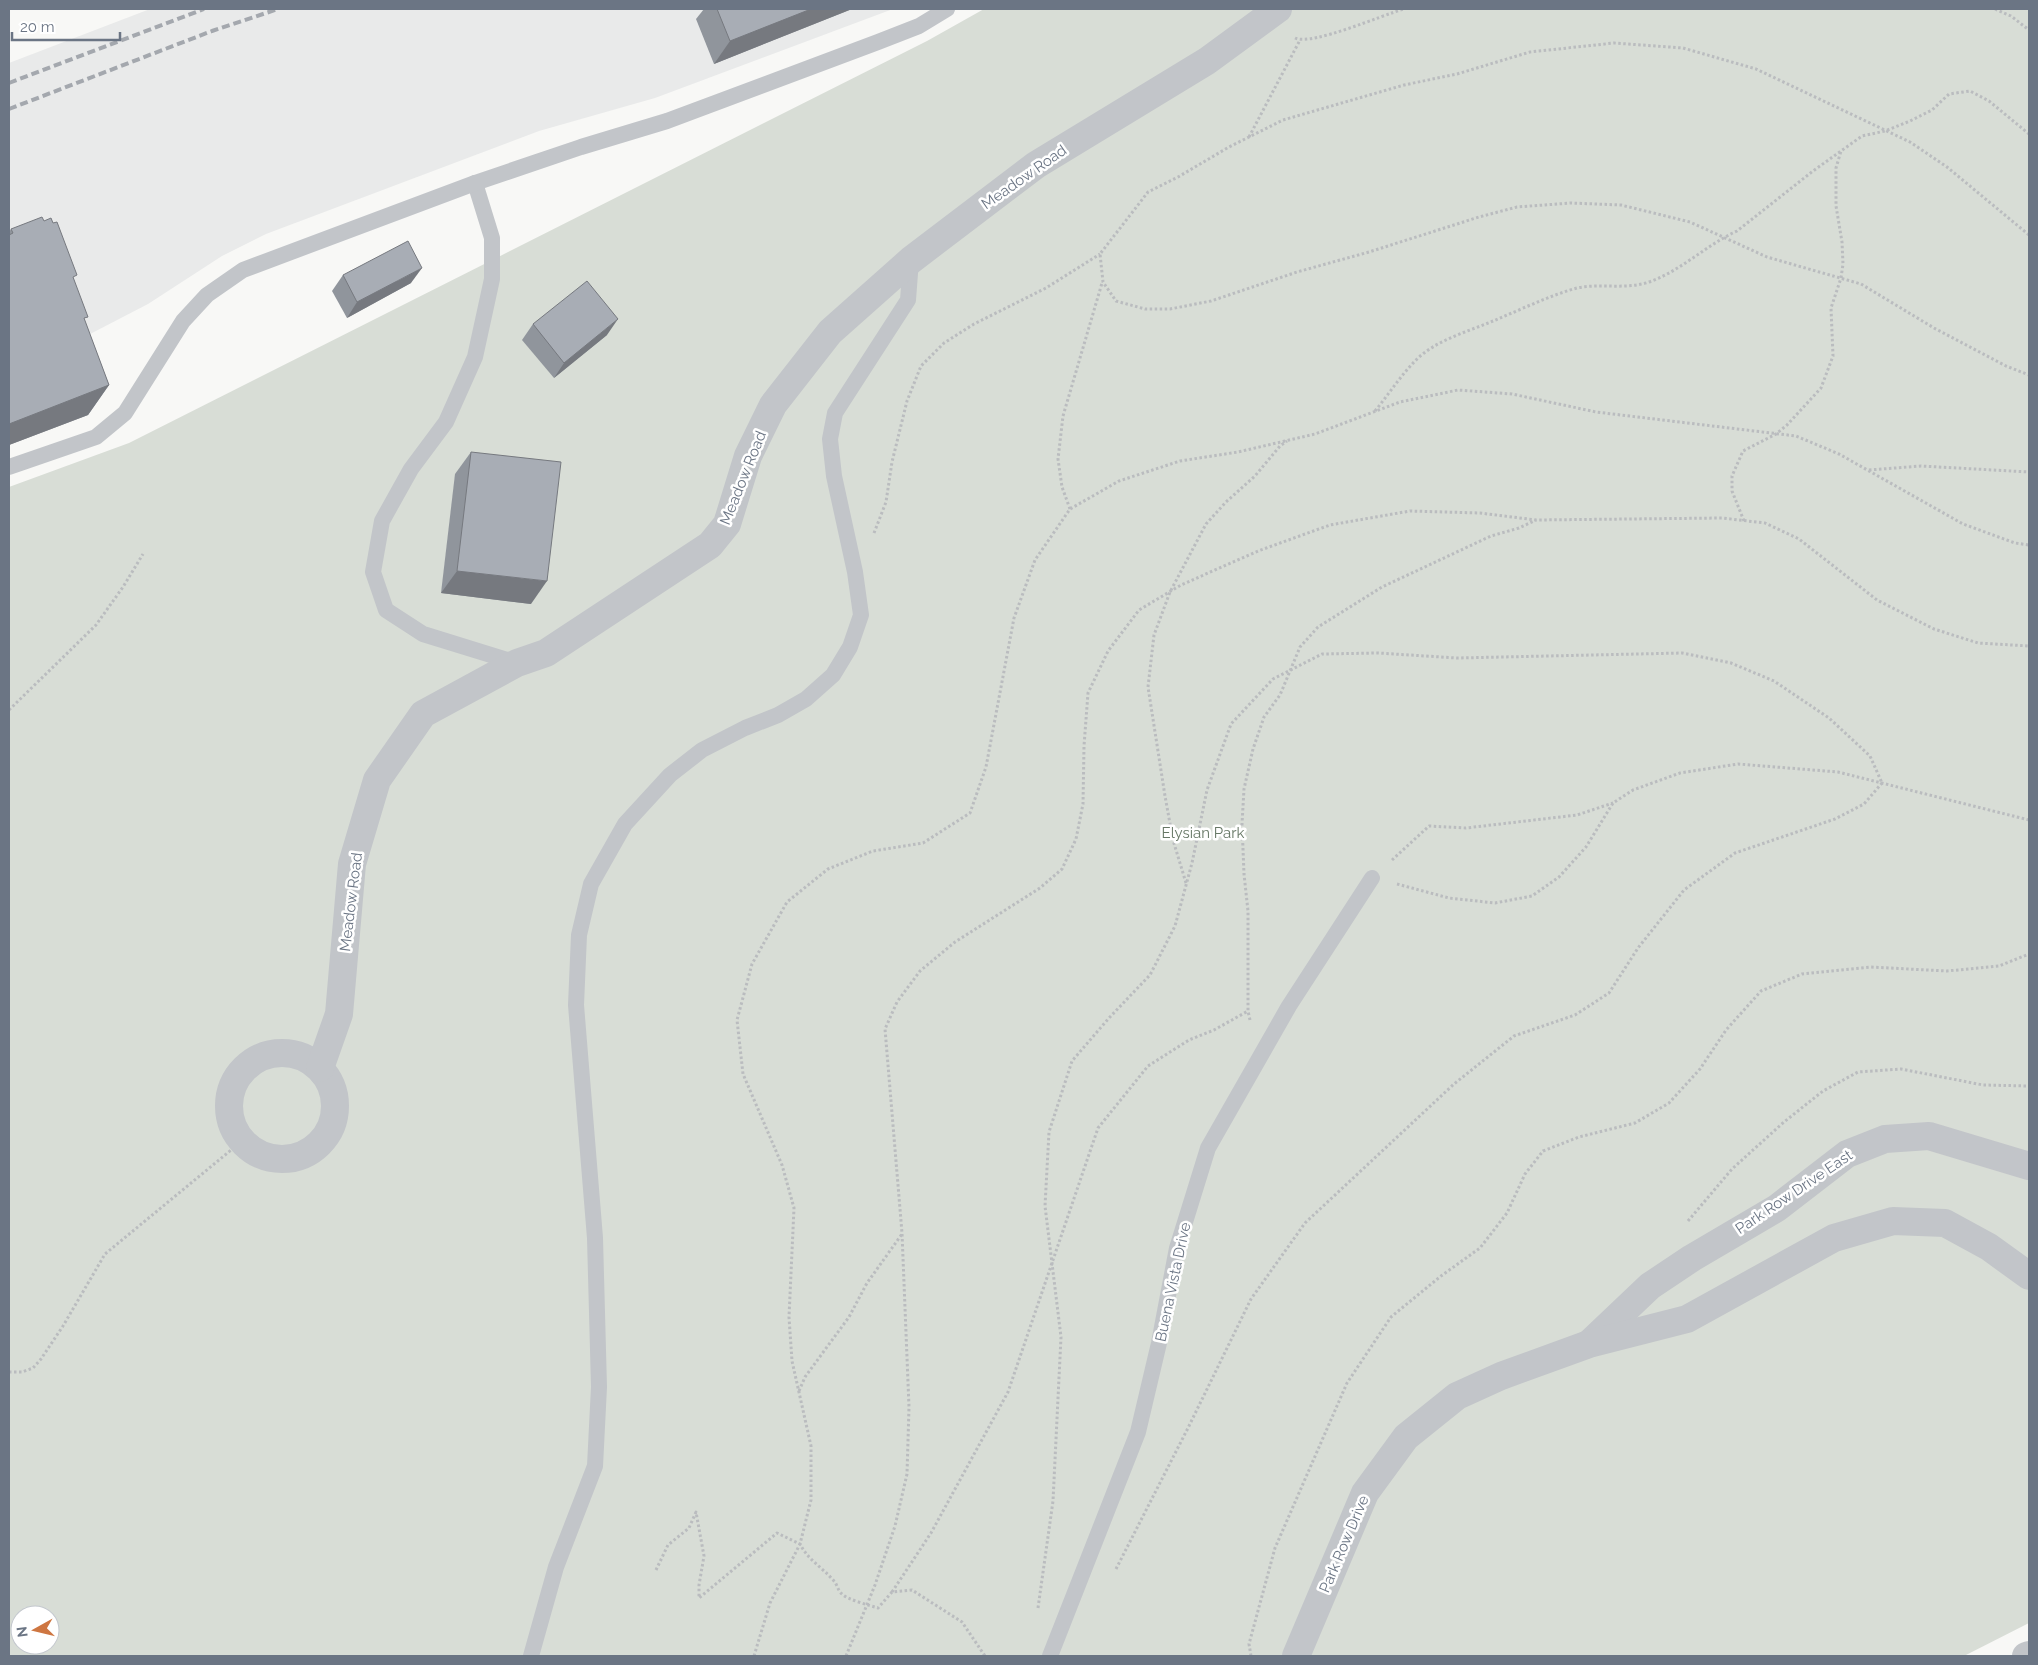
<svg xmlns="http://www.w3.org/2000/svg" width="2038" height="1665" viewBox="0 0 2038 1665" font-family="Raleway,sans-serif">
<style>
.built{fill:#e9eaea}
.green{fill:#d8ddd6;fill-rule:evenodd}
.lines{fill:none;stroke-linecap:round;stroke-linejoin:round}
.path{stroke:#babcbf;stroke-width:3;stroke-dasharray:2.5 2.5;stroke-linecap:butt}
.service{stroke:#c2c5c9;stroke-width:16}
.minor{stroke:#c2c5c9;stroke-width:28}
.rail{stroke:#a4a8ae;stroke-width:4;stroke-dasharray:8 4;stroke-linecap:butt}
.wall{fill:#90959c}
.shaded-wall{fill:#76797f}
.building{fill:#a8adb5;stroke:#76797f}
.labels{text-anchor:middle;dominant-baseline:central;stroke-width:5;stroke-linejoin:round;paint-order:stroke}
.street-label{font-size:15px;fill:#6b7584;stroke:#fff}
.park-label{font-size:15px;fill:#667765;stroke:#fff}
</style>
<rect width="100%" height="100%" fill="#f8f8f6"/>
<path class="built" d="M150 9H893L655 98 539 131 266 234 222 256 148 304 67 346 9 251V63Z"/>
<path class="green" d="M984 9H2029V1623L1964 1656H9V487L129 443 927 41ZM20 1615H50V1645H20Z"/>
<g class="lines">
<g class="path">
<path d="M1995 9 2011 16 2029 30"/>
<path d="M1295 38C1312 46 1382 15 1404 9"/>
<path d="M1249 137 1300 40"/>
<path d="M2029 235 1947 167 1910 142 1756 69 1683 48 1614 43 1530 52 1457 74 1404 85 1283 120 1229 147 1178 177 1148 192 1100 254 1103 282 1116 301 1145 309H1170L1211 301 1297 272 1369 252 1479 217 1517 207 1571 203 1621 205 1690 222 1767 257 1861 284 1934 328 2006 366 2029 375"/>
<path d="M1375 411C1389 394 1401 375 1416 360 1436 340 1467 332 1493 321 1520 310 1548 296 1577 288 1601 283 1626 290 1649 282 1681 271 1706 245 1737 231L1813 171 1862 136 1885 131 1910 121 1932 110 1949 94 1970 91 1989 101 2029 134"/>
<path d="M1869 470 1921 466 2029 472"/>
<path d="M1070 509 1062 487 1058 459 1063 416 1102 283"/>
<path d="M1744 521 1732 491V476L1743 451 1776 434 1787 425 1821 388 1833 356 1831 308 1841 278 1843 264 1842 242 1836 206V168L1841 151"/>
<path d="M874 533 886 502 892 462 907 401 921 366 944 343 974 324 1046 288 1100 254"/>
<path d="M9 710 96 625 123 587 143 554"/>
<path d="M1392 860 1429 826 1466 828 1577 815 1613 803"/>
<path d="M1186 883 1173 840 1165 796 1148 687 1154 635 1170 592 1206 524 1226 502 1255 476 1280 446 1287 441"/>
<path d="M1397 884 1449 898 1495 903 1532 896 1559 877 1586 847 1613 803 1633 790 1680 773 1738 764 1838 772 2029 820"/>
<path d="M1250 1020 1248 1011V911L1244 874 1242 824 1244 789 1253 749 1264 717 1280 695 1300 647 1318 627 1382 587 1491 536 1519 528 1536 520"/>
<path d="M1688 1221 1732 1169 1784 1122 1823 1091 1858 1072 1901 1069 1983 1085 2029 1086"/>
<path d="M9 1372H22L33 1368 41 1359 63 1326 105 1254 242 1141"/>
<path d="M799 1391 805 1377 849 1317 867 1283 902 1234"/>
<path d="M1116 1569 1188 1428 1251 1299 1305 1223 1454 1084 1514 1036 1575 1015 1609 993 1638 948 1684 890 1735 853 1835 819 1864 804 1882 783"/>
<path d="M656 1570 668 1545 689 1528 696 1512 704 1556 699 1585V1598L777 1533 800 1544C808 1560 822 1567 834 1581 837 1584 838 1591 842 1594 848 1600 869 1605 878 1608L892 1592 912 1590 962 1622 985 1656"/>
<path d="M892 1592 931 1533 1008 1392 1098 1128 1148 1066 1189 1040 1214 1030 1248 1011"/>
<path d="M1038 1608 1053 1501 1061 1337 1045 1206 1049 1132 1072 1061 1109 1018 1150 975 1175 926 1192 863 1207 790 1231 724 1273 679 1322 654 1378 653 1457 658 1682 653 1731 663 1774 681 1829 718 1870 756 1882 783"/>
<path d="M754 1656 770 1603 800 1544 811 1500V1446L792 1361 789 1317 794 1208 782 1165 743 1074 737 1020 752 964 787 902 828 869 873 851 923 843 970 813 986 767 1014 618 1035 560 1070 509 1119 481 1180 461 1238 452 1315 434 1400 402 1458 390 1512 394 1596 412 1796 436 1839 454 1963 524 2015 543 2029 545"/>
<path d="M846 1656 875 1585 895 1526 907 1474 909 1407 902 1233 885 1029 897 1002 920 971 955 942 1040 888 1062 869 1076 839 1083 804 1084 746 1088 693 1108 651 1139 610 1181 585 1258 551 1330 525 1410 511 1480 513 1536 520 1722 518 1765 523 1799 539 1877 600 1934 629 1978 643 2029 646"/>
<path d="M1251 1656 1249 1644 1275 1548 1347 1383 1391 1317 1441 1276 1480 1248 1507 1213 1525 1174 1543 1151 1579 1137 1635 1123 1669 1103 1700 1069 1726 1030 1761 991 1802 974 1870 967 1947 971 1999 966 2029 954"/>
</g>
<g class="service">
<path d="M475 183 492 238V279L475 357 446 422 411 469 382 521 373 572 386 610 423 634 517 663"/>
<path d="M9 467 96 437 125 413 183 321 207 295 243 270 475 183 581 147 667 121 878 42 919 26 947 9"/>
<path d="M531 1656 556 1567 595 1466 599 1387 595 1238 576 1005 579 935 591 884 625 824 670 775 702 750 745 728 778 715 806 699 833 675 850 647 861 615 855 572 834 476 830 439 835 413 908 300 911 260"/>
<path d="M1050 1656 1138 1432 1159 1343 1177 1248 1208 1148 1289 1006 1372 878"/>
</g>
<g class="minor">
<circle cx="282" cy="1106" r="53"/>
<path d="M320 1068 339 1014 352 864 377 780 423 714 517 663 546 653 710 545 727 524 748 456 773 405 830 332 911 260 1036 165 1207 61 1278 9"/>
<path d="M1590 1343 1650 1286 1692 1258 1777 1208 1847 1154 1885 1139 1929 1136 2029 1166"/>
<path d="M1296 1656 1365 1493 1406 1437 1457 1396 1501 1376 1589 1344 1687 1319 1834 1238 1893 1221 1945 1223 1989 1247 2029 1276"/>
<path d="M2026 1656 2029 1655"/>
</g>
<g class="rail">
<path d="M9 83 204 9"/>
<path d="M9 109 212 31 278 9"/>
</g>
</g>
<g class="wall">
<path d="M704 9H852L714 64 696 19Z"/>
<path d="M44 221 74 280 85 322 109 385 88 415 9 445V232L11 229Z"/>
<path d="M343 275 411 283 347 318 332 291Z"/>
<path d="M533 324 607 335 554 378 522 340Z"/>
<path d="M471 452 531 604 441 593 455 474Z"/>
</g>
<g class="shaded-wall">
<path d="M811 9H852L714 64 730 41Z"/>
<path d="M422 268 411 283 347 318 357 302Z"/>
<path d="M618 319 607 335 554 378 564 363Z"/>
<path d="M109 385 88 415 9 445V424Z"/>
<path d="M457 571 547 581 531 604 441 593Z"/>
</g>
<g class="building">
<path d="M717 9H811L730 41Z"/>
<path d="M42 217 44 221 51 218 53 223 57 222 77 275 73 277 88 317 84 318 109 385 9 424V235L13 233 11 229Z"/>
<path d="M408 241 422 268 357 302 343 275Z"/>
<path d="M587 281 618 319 564 363 533 324Z"/>
<path d="M471 452 561 462 547 581 457 571Z"/>
</g>
<g class="labels">
<g class="street-label">
<text transform="translate(1024 177) rotate(-35)">Meadow Road</text>
<text transform="translate(743 478) rotate(-68)">Meadow Road</text>
<text transform="translate(351 902) rotate(-83)">Meadow Road</text>
<text transform="translate(1794 1192) rotate(-34)">Park Row Drive East</text>
<text transform="translate(1173 1282) rotate(-78)">Buena Vista Drive</text>
<text transform="translate(1344 1544) rotate(-67)">Park Row Drive</text>
</g>
<g class="park-label">
<text x="1203" y="833">Elysian Park</text>
</g>
</g>
<rect width="2038" height="1665" fill="none" stroke="#6b7584" stroke-width="20"/>
<g transform="translate(35 1630) rotate(262)"><circle r="24" fill="#ffffff" stroke="#c4c8ce"/>
<path d="M0-4L9 19L0 12L-9 19Z" fill="#ce7641"/>
<text y="-8" font-size="14" font-weight="bold" text-anchor="middle" fill="#6b7584">N</text>
</g>
<path d="M12 32v8h108v-8" fill="none" stroke="#6b7584" stroke-width="2.5"/>
<text x="20" y="32" font-size="15" fill="#6b7584" stroke="#ffffff" stroke-width="4" paint-order="stroke">20 m</text>
</svg>
